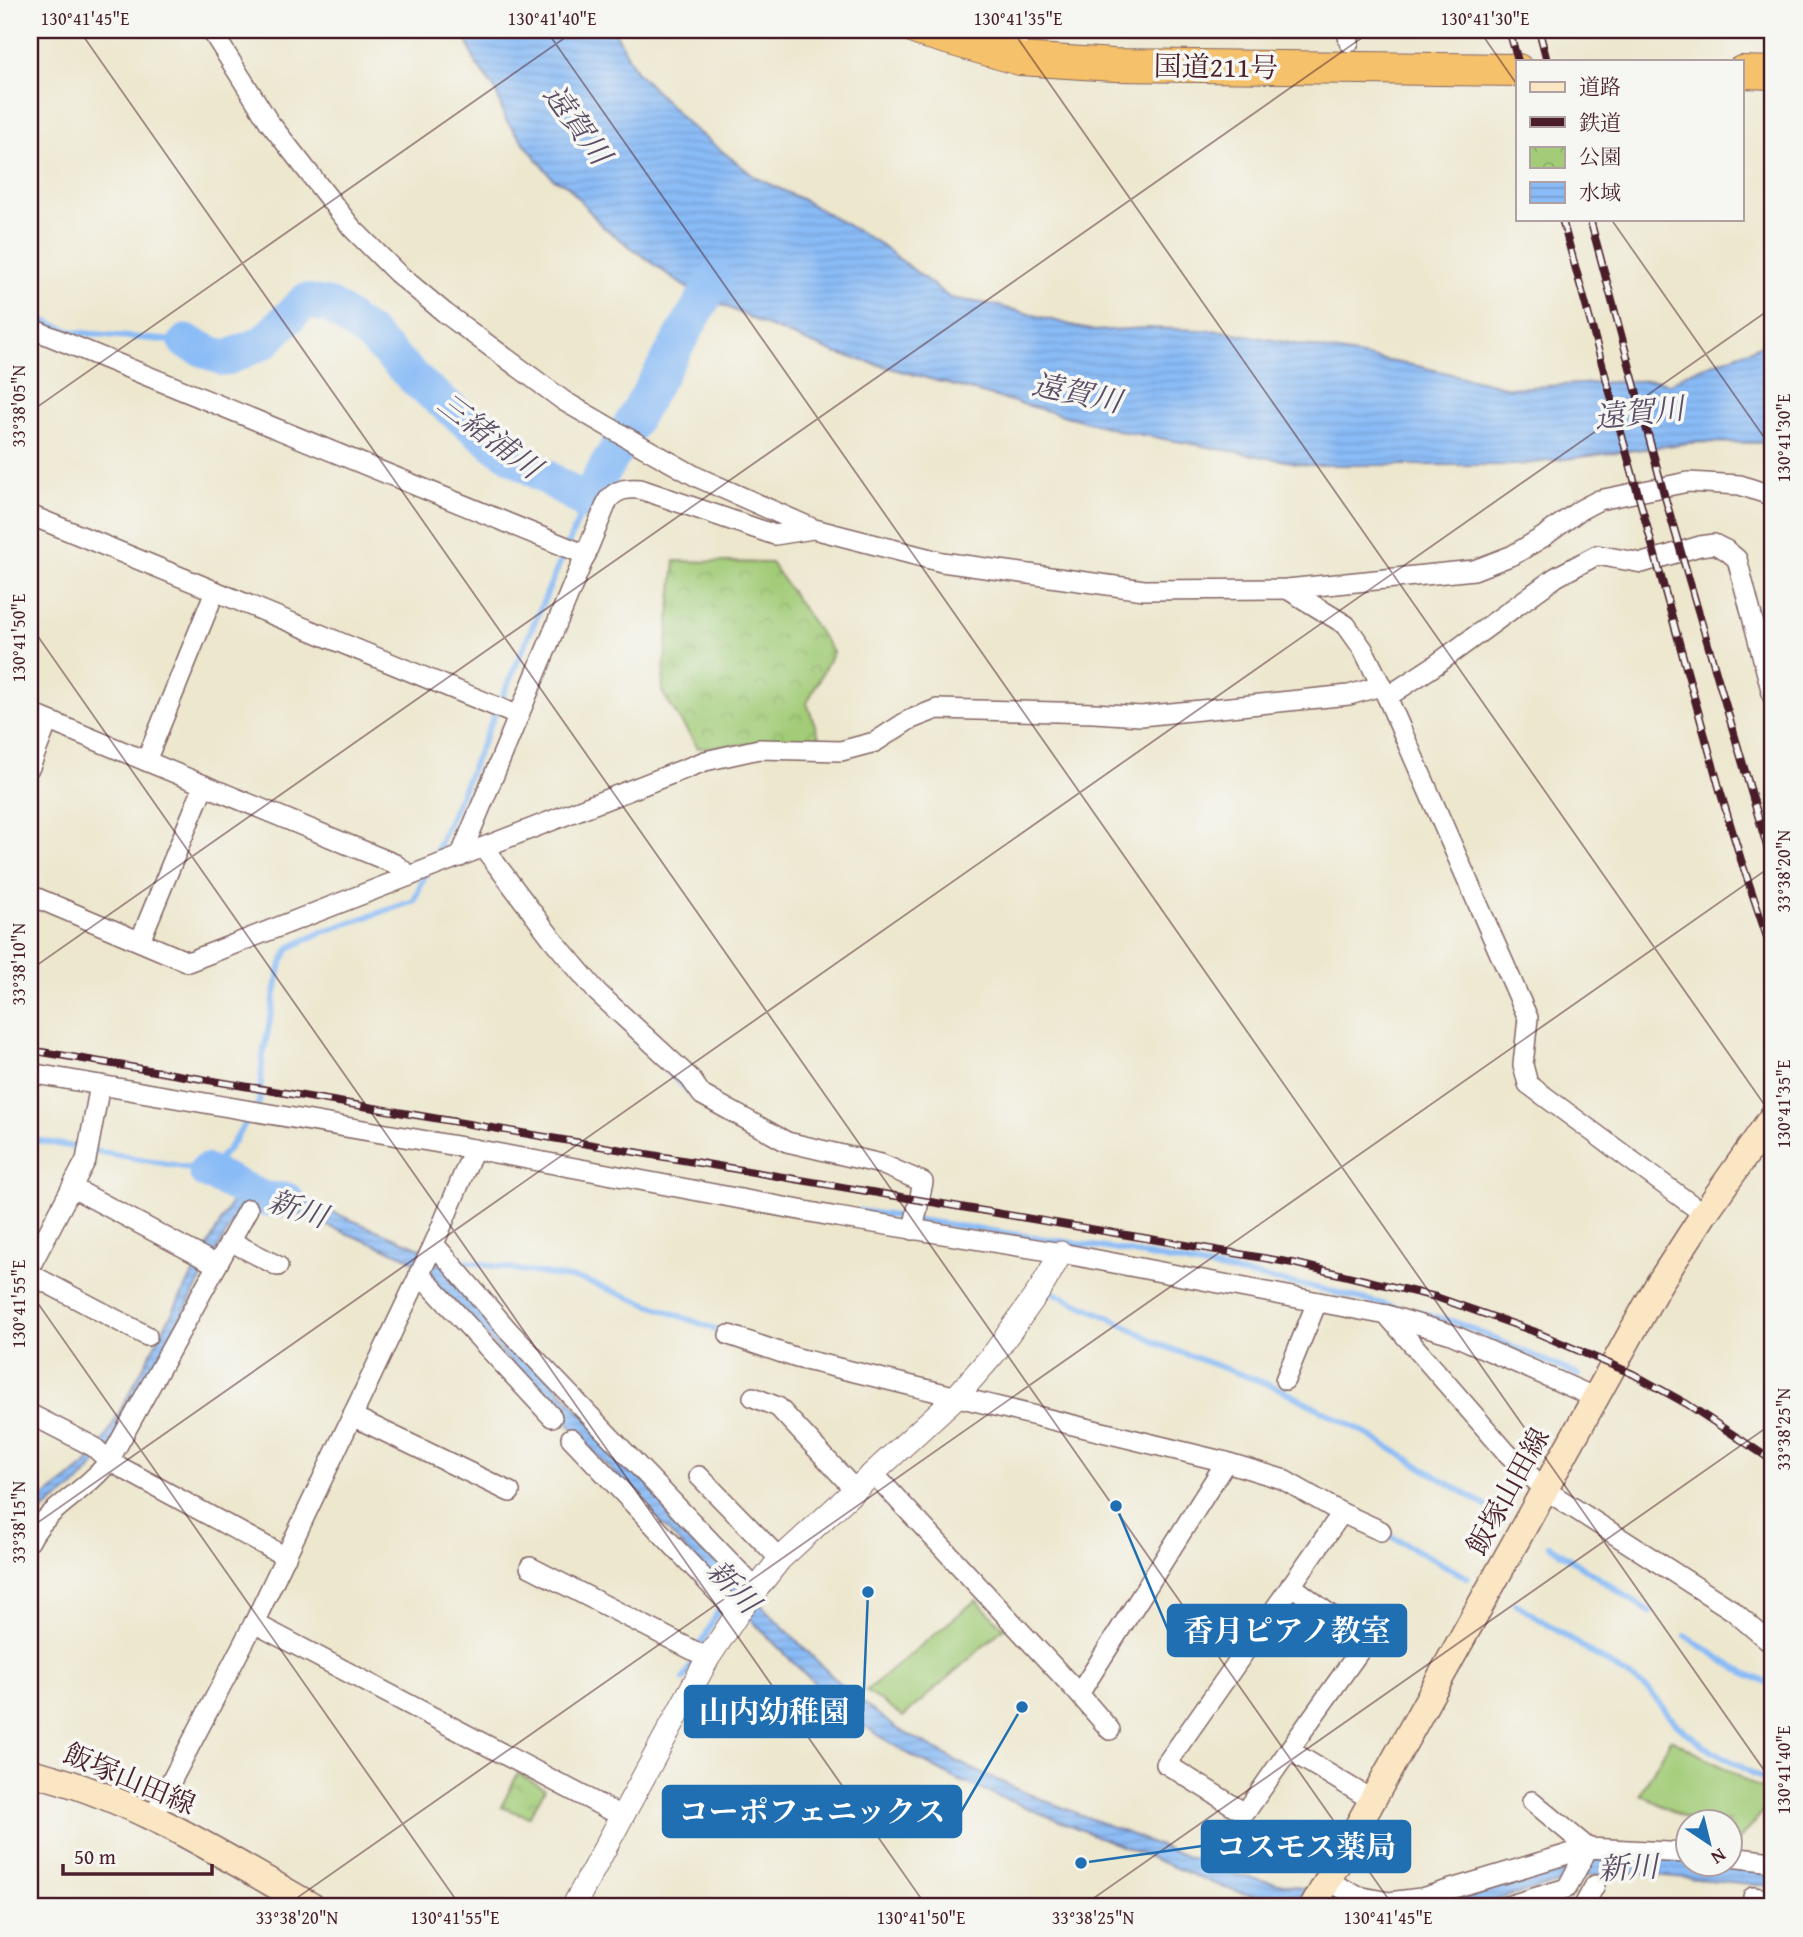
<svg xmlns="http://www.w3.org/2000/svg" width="1803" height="1937" viewBox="0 0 1803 1937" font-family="'Gentium Book Plus','Noto Serif JP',serif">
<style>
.green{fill:#a2cc78;stroke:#767652;stroke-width:2}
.park{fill:url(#park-crowns);stroke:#767652;stroke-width:2}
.water{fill:url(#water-rules);stroke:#6a6d90;stroke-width:2}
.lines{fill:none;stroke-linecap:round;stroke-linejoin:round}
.stream{stroke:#89bbf6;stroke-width:6}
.river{stroke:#89bbf6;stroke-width:35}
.minor-casing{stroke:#836564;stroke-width:22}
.tertiary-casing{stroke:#836564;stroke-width:25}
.secondary-casing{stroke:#836564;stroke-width:29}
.trunk-casing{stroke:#836564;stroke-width:34}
.minor{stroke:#fff;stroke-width:19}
.tertiary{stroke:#fff;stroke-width:23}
.secondary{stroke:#fbe6c4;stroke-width:26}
.trunk{stroke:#f5c16b;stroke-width:32}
.rail-casing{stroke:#4a1f2b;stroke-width:8}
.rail{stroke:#f6f6f2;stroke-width:5;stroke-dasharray:16;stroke-linecap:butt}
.ticks{fill:none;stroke:#4a1f2b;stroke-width:2;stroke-opacity:0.45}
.labels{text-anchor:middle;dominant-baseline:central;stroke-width:7;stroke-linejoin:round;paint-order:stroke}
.street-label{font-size:28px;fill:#4a1f2b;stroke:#f6f6f2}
.water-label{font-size:30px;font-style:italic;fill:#5d4e68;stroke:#f6f6f2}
.leader{fill:none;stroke:#1f6fb2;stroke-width:2.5}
.callout-dot{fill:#1f6fb2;stroke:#f6f6f2;stroke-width:2.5}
.callout{fill:#1f6fb2;stroke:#1f6fb2;stroke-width:2.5}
.callout-label{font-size:30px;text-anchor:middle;font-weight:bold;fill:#fff}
.neatline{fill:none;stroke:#4a1f2b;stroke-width:2.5}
.ticks-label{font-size:18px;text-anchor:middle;fill:#4a1f2b}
</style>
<defs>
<pattern id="park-crowns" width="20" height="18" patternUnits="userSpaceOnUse" patternTransform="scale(1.75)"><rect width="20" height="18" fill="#a2cc78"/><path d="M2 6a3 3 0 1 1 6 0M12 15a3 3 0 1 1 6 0" fill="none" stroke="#8daf68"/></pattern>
<pattern id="water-rules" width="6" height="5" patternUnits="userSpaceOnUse" patternTransform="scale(1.75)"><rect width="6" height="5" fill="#89bbf6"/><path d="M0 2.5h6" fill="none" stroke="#78a0d3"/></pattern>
</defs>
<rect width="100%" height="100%" fill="#f6f6f2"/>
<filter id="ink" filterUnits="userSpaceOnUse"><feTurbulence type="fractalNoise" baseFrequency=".0143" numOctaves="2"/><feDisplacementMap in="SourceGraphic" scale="14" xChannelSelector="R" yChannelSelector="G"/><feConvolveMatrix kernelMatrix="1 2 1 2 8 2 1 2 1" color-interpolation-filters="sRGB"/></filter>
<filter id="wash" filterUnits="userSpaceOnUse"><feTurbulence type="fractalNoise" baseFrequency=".00686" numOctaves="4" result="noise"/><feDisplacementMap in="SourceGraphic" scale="28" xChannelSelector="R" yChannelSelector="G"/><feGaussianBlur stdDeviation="1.57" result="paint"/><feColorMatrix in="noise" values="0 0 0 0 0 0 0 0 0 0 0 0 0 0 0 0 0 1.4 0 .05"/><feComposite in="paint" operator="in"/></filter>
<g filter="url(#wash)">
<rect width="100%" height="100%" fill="#ede7ce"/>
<g class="green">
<path d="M976 1600 1004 1628 903 1717 866 1691Z"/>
<path d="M1671 1739 1773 1795V1800L1735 1845 1730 1842V1822L1691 1821 1640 1794Z"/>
</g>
<g class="park">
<path d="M675 561 771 563 833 652 807 703 820 739 698 748 662 692Z"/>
<path d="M518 1773 545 1789 529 1817 501 1807Z"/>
</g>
<g class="water">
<path d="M463 30H614L636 71 690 126 755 177 805 201 880 244 950 298 995 305 1094 331 1146 328 1223 331 1422 367 1509 388 1655 380 1670 384 1685 374 1773 341V443L1697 442 1518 465H1308L1121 431 835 353 763 324 685 287 602 226 567 185 553 179 505 119 496 91 475 62Z"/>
<path d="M246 1186 276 1197 288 1194 425 1250 437 1258 759 1603 845 1689 896 1728 968 1767 1026 1793 1175 1852 1241 1876 1294 1886 1351 1904 1373 1907H1292L1225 1888 956 1779 903 1751 866 1727 809 1678 762 1631 418 1264 402 1255 274 1205 245 1199 110 1448 77 1485 30 1520V1508L85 1466 105 1439 235 1195Z"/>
<path d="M1607 1856 1687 1858 1688 1864 1773 1866V1886L1621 1872 1592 1875 1468 1907H1404Z"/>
</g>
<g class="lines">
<g class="stream">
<path d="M30 315 72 332 186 342"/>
<path d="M431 863 586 502"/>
<path d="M636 1041 692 1094"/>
<path d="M30 1139 206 1171 227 1151 259 1103 263 1056 280 967 289 948 322 932 414 901 426 873"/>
<path d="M714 1184 738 1189"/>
<path d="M859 1211 909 1218"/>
<path d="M918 1220 1113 1249 1322 1289 1455 1322 1578 1375"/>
<path d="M456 1260 583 1280 728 1334"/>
<path d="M1045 1289 1110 1318 1161 1345 1278 1388 1360 1430 1494 1511"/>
<path d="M1383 1532 1468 1578"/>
<path d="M1549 1545 1650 1612"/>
<path d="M1516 1604 1648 1689 1677 1725 1703 1745 1773 1785"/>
<path d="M1686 1636 1735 1668 1773 1686"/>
<path d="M684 1679 719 1609"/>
</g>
<g class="river">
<path d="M186 342 225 359 264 342 305 301 331 306 370 335 420 384 498 447 586 502 715 279"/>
<path d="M206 1171 264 1199 287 1200"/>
</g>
</g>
</g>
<g filter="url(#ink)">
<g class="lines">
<g class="minor-casing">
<g id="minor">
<path d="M211 30 269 122 352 228 397 273 445 313 564 401 638 444 697 477 814 529 942 562 1144 590 1287 589 1474 570 1513 555 1543 537 1580 510 1599 500 1688 482 1740 485 1773 496"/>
<path d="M1015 30 1020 59"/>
<path d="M1347 30 1349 42"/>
<path d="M30 328 586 555"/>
<path d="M30 515 519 716"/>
<path d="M1287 589 1346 625 1363 649 1387 697 1528 1018 1523 1065 1528 1084 1704 1214"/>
<path d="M1387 697 1434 666 1556 577 1597 555 1642 563 1700 546 1714 544 1726 550 1737 559 1773 697"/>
<path d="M30 713 395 864 410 876"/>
<path d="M146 761 215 591"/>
<path d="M30 767 48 721"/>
<path d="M484 848 553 940 597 992 690 1078 702 1095 787 1142 881 1164 923 1182 913 1230"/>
<path d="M460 857 608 500C617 489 627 488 640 489L775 535 813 529"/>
<path d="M30 895 188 962 705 761 759 749 841 751 875 742 909 720 937 709 1094 713 1141 716 1349 695 1381 686"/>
<path d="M140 941 204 785"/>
<path d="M30 1073 474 1149 837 1217 1061 1253 1387 1315 1451 1334 1596 1398"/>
<path d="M73 1188 217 1265"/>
<path d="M230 1241 278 1266"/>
<path d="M434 1244 508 1330 756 1589"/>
<path d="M30 1267 86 1160 100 1085"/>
<path d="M419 1273 552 1417"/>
<path d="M30 1274 147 1336"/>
<path d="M1387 1315 1506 1452 1544 1489 1732 1610 1773 1645"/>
<path d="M729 1335 797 1358 1226 1462 1282 1479 1342 1513 1166 1764 1245 1813 1289 1750 1372 1800"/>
<path d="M1285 1380 1317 1302"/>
<path d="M753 1397 778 1407 855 1490"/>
<path d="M30 1414 94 1447 109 1461 286 1557"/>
<path d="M352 1416 510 1492"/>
<path d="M571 1438 737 1613"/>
<path d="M873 1473 1079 1694"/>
<path d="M699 1476 780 1559"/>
<path d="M1342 1513 1381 1531"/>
<path d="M30 1541C45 1509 87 1491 109 1461L248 1209"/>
<path d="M530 1567 708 1658"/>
<path d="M254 1623 623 1817"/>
<path d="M1110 1730 1079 1694 1226 1462"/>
<path d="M1289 1750 1366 1642 1291 1585"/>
<path d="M1532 1801 1588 1848"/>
<path d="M153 1816 254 1623 434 1244 474 1149"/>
<path d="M1730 1857 1773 1862"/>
<path d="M1328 1881 1357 1896 1389 1902 1421 1898 1588 1848"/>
<path d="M1753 1897 1773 1900"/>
<path d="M1504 1907 1567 1888 1588 1848 1688 1853"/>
<path d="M1583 1907 1595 1885"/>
</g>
</g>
<g class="tertiary-casing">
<path id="tertiary" d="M573 1907 708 1658 740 1610 780 1559 956 1397 996 1351 1041 1288 1061 1253"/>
</g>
<g class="secondary-casing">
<g id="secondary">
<path d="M30 1772C133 1797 222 1855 313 1907"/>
<path d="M1313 1907 1658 1285 1704 1214 1773 1116"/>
</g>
</g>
<g class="trunk-casing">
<g id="trunk">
<path d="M919 30 1020 59 1114 65 1518 70"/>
<path d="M1742 72 1773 73"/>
</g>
</g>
<use href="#minor" class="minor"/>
<use href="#tertiary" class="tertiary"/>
<use href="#secondary" class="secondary"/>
<use href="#trunk" class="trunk"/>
<g class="rail-casing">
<g id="rail">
<path d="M1509 30 1518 61"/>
<path d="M1539 30 1547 61"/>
<path d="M1562 219 1721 794 1741 860 1773 955"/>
<path d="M1590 219 1664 494 1773 867"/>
<path d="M30 1050 1293 1263 1436 1297 1533 1331 1633 1374 1687 1404 1773 1461"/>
</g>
</g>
<use href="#rail" class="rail"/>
</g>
</g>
<path class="ticks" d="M79 30 1394 1907M546 30 1773 1783M1012 30 1773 1117M1479 30 1518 86M1611 219 1773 450M30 412 576 30M30 625 927 1907M30 970 1373 30M30 1292 461 1907M30 1528 1773 307M284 1907 1773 865M1081 1907 1773 1423"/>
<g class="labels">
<g class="street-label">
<text transform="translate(1216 66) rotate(1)">国道211号</text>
<text transform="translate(1507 1491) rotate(-61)">飯塚山田線</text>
<text transform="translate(130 1778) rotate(23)">飯塚山田線</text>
</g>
<g class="water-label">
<text transform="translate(578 124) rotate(54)">遠賀川</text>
<text transform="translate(1077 392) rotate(12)">遠賀川</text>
<text transform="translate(1639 412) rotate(-6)">遠賀川</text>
<text transform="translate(490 435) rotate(37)">三緒浦川</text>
<text transform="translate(298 1208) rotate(18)">新川</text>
<text transform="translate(734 1586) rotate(46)">新川</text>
<text transform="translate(1628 1867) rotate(-3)">新川</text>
</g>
</g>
<path class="leader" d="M1116 1506L1168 1630M868 1592L863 1712M1022 1707L961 1812M1081 1863L1202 1846"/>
<g class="callout-dot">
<circle cx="1116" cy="1506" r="7"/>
<circle cx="868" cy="1592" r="7"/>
<circle cx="1022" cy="1707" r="7"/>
<circle cx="1081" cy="1863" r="7"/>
</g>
<g class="callout">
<rect x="1168" y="1605" width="238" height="51" rx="7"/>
<rect x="685" y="1686" width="178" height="51" rx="7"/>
<rect x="663" y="1786" width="298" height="51" rx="7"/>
<rect x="1202" y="1821" width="208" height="51" rx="7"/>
</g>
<g class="callout-label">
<text x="1287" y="1641">香月ピアノ教室</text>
<text x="774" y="1722">山内幼稚園</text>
<text x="812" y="1822">コーポフェニックス</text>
<text x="1306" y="1857">コスモス薬局</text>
</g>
<rect width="1803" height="1937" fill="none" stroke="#f6f6f2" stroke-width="77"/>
<rect x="1516" y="60" width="228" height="161" fill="#f6f6f2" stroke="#b1a0a2" stroke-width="2"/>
<rect x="1530" y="82" width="35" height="10" fill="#fbe6c4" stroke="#b1a0a2" stroke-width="2"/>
<text x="1579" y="94" font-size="21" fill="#4a1f2b">道路</text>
<rect x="1530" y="117" width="35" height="10" fill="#4a1f2b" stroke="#b1a0a2" stroke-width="2"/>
<text x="1579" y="130" font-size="21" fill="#4a1f2b">鉄道</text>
<rect x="1530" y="147" width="35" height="21" fill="url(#park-crowns)" stroke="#b1a0a2" stroke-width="2"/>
<text x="1579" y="164" font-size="21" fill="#4a1f2b">公園</text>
<rect x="1530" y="182" width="35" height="21" fill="url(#water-rules)" stroke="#b1a0a2" stroke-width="2"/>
<text x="1579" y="200" font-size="21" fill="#4a1f2b">水域</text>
<g transform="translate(1709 1843) rotate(145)"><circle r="33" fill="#f6f6f2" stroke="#b1a0a2" stroke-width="2"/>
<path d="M0-5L12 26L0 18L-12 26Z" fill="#1f6fb2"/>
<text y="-10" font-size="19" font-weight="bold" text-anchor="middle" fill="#4a1f2b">N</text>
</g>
<path d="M63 1864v10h149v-10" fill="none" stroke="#4a1f2b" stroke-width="3.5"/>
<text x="74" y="1864" font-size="21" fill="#4a1f2b" stroke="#f6f6f2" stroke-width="5" paint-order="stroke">50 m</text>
<rect x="38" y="38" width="1726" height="1860" class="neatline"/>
<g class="ticks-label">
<text x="85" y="25">130°41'45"E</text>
<text x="552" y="25">130°41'40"E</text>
<text x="1018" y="25">130°41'35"E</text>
<text x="1485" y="25">130°41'30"E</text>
<text transform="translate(19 406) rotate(-90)" y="6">33°38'05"N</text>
<text transform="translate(1784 438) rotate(-90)" y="6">130°41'30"E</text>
<text transform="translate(19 638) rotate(-90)" y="6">130°41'50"E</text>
<text transform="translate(1784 871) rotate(-90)" y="6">33°38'20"N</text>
<text transform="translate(19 964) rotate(-90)" y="6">33°38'10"N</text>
<text transform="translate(1784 1104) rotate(-90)" y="6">130°41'35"E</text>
<text transform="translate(19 1304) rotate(-90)" y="6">130°41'55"E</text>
<text transform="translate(1784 1429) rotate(-90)" y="6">33°38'25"N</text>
<text transform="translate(19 1522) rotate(-90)" y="6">33°38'15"N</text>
<text transform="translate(1784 1770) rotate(-90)" y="6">130°41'40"E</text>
<text x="297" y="1924">33°38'20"N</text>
<text x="455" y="1924">130°41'55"E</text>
<text x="921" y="1924">130°41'50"E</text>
<text x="1093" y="1924">33°38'25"N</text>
<text x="1388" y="1924">130°41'45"E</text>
</g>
</svg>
